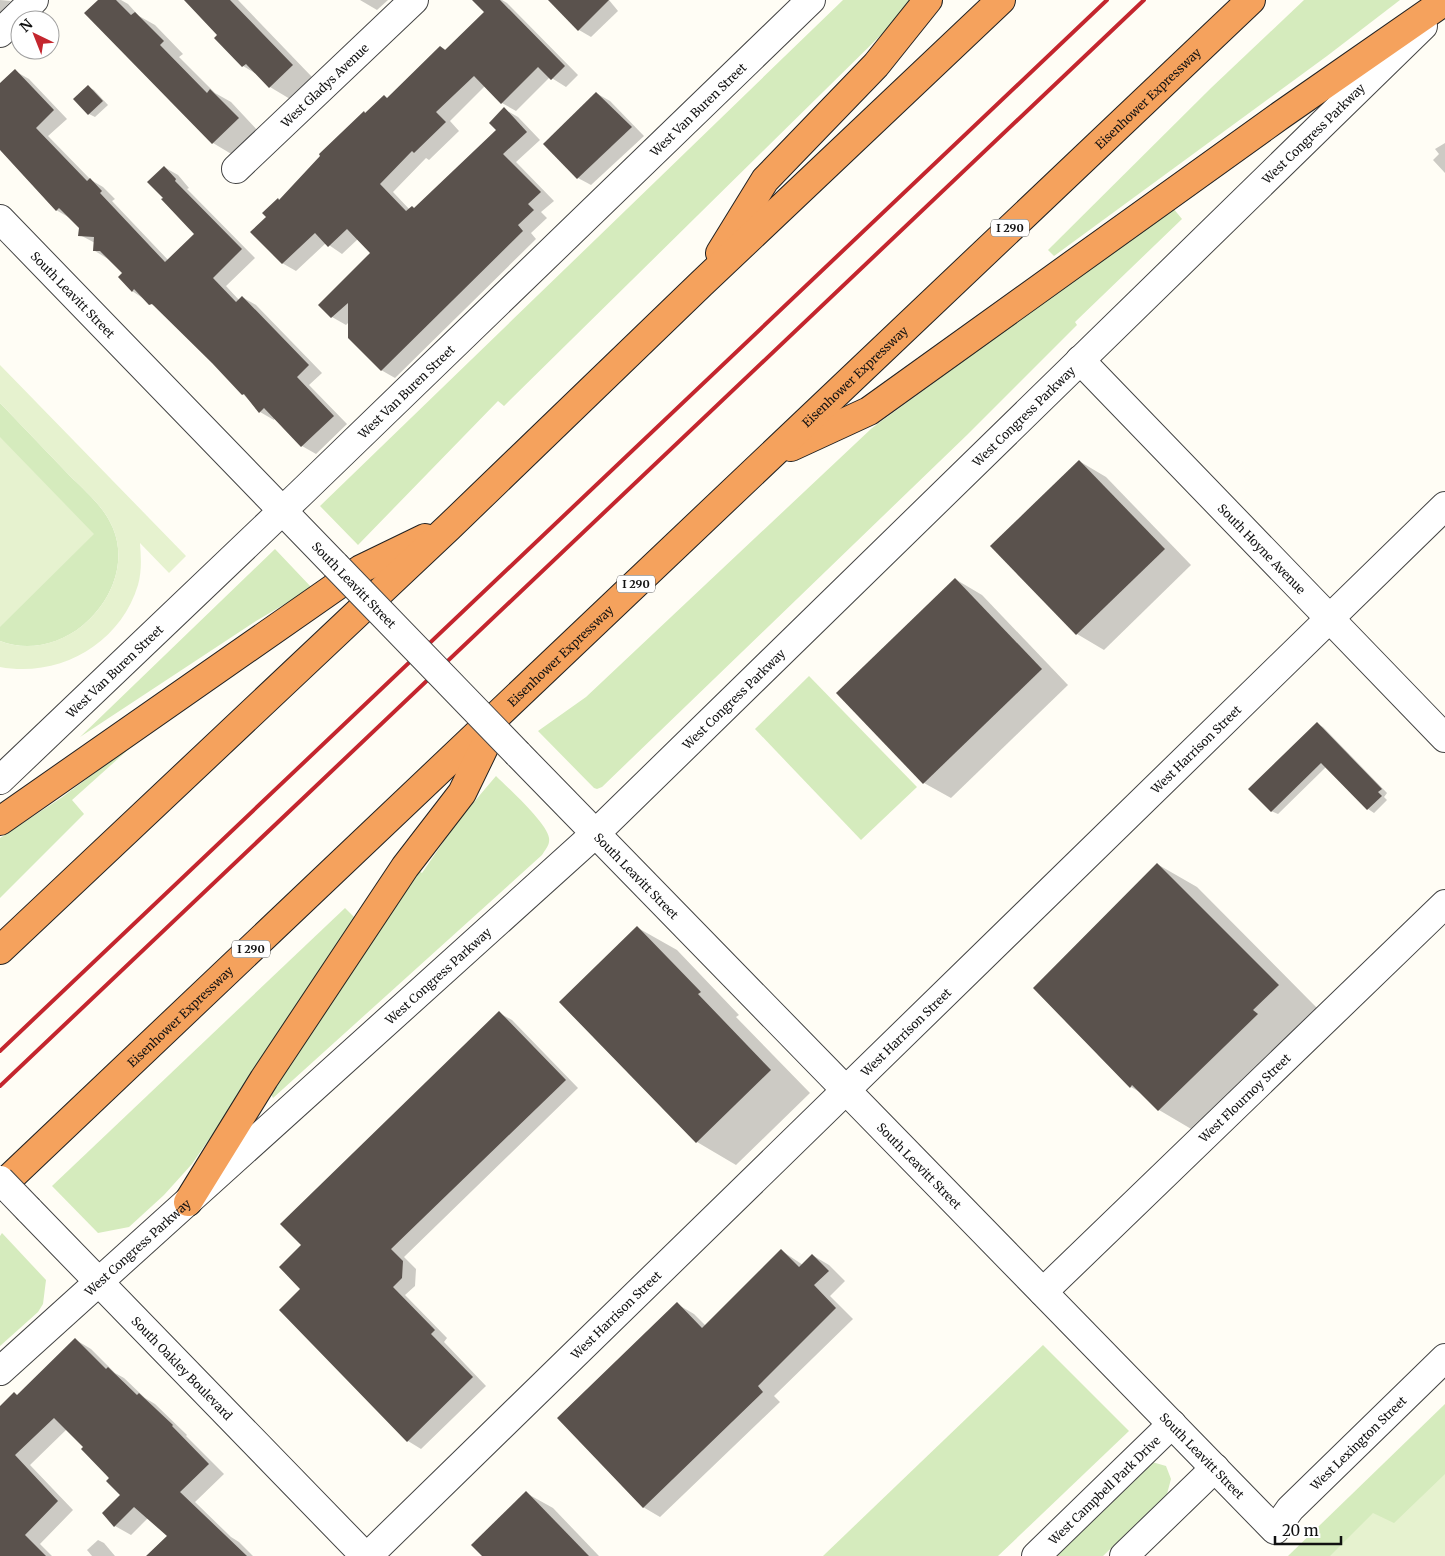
<svg xmlns="http://www.w3.org/2000/svg" width="1445" height="1556" viewBox="0 0 1445 1556" font-family="Merriweather,serif">
<style>
.green{fill:#d5ebbd}
.pitch{fill:#e6f2cf}
.shadow{fill:#0003}
.building{fill:#5a524d}
.lines{fill:none;stroke-linecap:round;stroke-linejoin:round}
.minor-casing{stroke:#444;stroke-width:30}
.highway-casing{stroke:#222;stroke-width:30}
.minor{stroke:#fff;stroke-width:28}
.highway{stroke:#f5a25d;stroke-width:28}
.rail{stroke:#c4262e;stroke-width:4}
.minor-bridge-casing{stroke:#444;stroke-width:30;stroke-linecap:butt}
.minor-bridge{stroke:#fff;stroke-width:28}
.labels{text-anchor:middle;dominant-baseline:central;stroke-width:5;stroke-linejoin:round;paint-order:stroke}
.shield{fill:#fff;stroke:#585858;stroke-width:1}
.shield-label{font-size:11px;font-weight:bold;fill:#111}
.street-label{font-size:12px;fill:#111;stroke:#fff}
</style>
<rect width="100%" height="100%" fill="#fffdf5"/>
<g class="green">
<path d="M843 0H914L885 31 504 406 498 401 358 545 320 506Z"/>
<path d="M1304 0H1400L1327 56 1054 256 1048 250 1211 88Z"/>
<path d="M1173 208 1182 219 1075 322 1077 325 967 435 602 787 597 789 594 788 538 731 586 697 872 428Z"/>
<path d="M0 403C23 427 46 451 69 475 84 490 102 505 111 524 129 560 112 602 82 626 60 644 28 652 0 641Z"/>
<path d="M275 549 312 588 256 621 80 737Z"/>
<path d="M809 676 917 787 861 840 755 729Z"/>
<path d="M140 739 72 800 84 814 0 898V838L61 798Z"/>
<path d="M496 776C508 788 547 823 549 838 550 845 546 849 542 855L273 1098 271 1094 364 945 415 868 422 873 457 822Z"/>
<path d="M345 908 355 918 238 1097 192 1164 164 1195 129 1227 98 1233 52 1186Z"/>
<path d="M2 1233 46 1280 43 1304 38 1312 0 1346V1236Z"/>
<path d="M1043 1345 1129 1431 998 1556H823Z"/>
<path d="M1445 1404V1556H1288Z"/>
<path d="M1152 1462 1166 1466 1171 1479 1167 1494 1103 1556H1047Z"/>
</g>
<g class="pitch">
<path d="M0 365 186 556 169 573 140 543C141 557 142 571 138 585 120 644 60 678 0 667V641C28 652 59 644 82 626 112 602 129 560 111 524 102 505 84 490 69 475 46 451 23 427 0 403Z"/>
<path d="M0 437 94 534 0 627Z"/>
<path d="M1445 1474V1556H1330L1373 1513 1394 1523Z"/>
</g>
<g class="shadow">
<path d="M0 0 11 1 0 12Z"/>
<path d="M100 0H121L128 4 139 16 155 25 183 54 179 57 215 93 231 102 258 131 233 155 213 143Z"/>
<path d="M186 0H238L312 77 290 99 270 87 258 75 243 66 216 38 219 35Z"/>
<path d="M360 0H388L377 10Z"/>
<path d="M489 0H502L507 3 578 75 566 87 550 77 516 111 502 103 485 86 450 121 459 131 429 160 426 158 393 192 410 210 415 209 498 130 504 109 518 117 540 140 516 162 554 201 541 212 547 218 531 233 536 239 395 378 381 370 349 322 346 325 332 317 320 305 372 253 358 239 342 254 326 243 296 271 282 263 268 217 280 201 366 114 388 98 441 47 446 50 486 12Z"/>
<path d="M549 0H609L618 11 591 37 579 30Z"/>
<path d="M15 71 29 79 67 119 48 136 91 180 103 187 115 199 112 201 169 261 196 234 164 198V167L178 175 189 188 187 189 255 258 226 286 239 300 242 297 256 305 322 373 309 385 347 424 316 454 302 446 275 418 274 420 260 412 213 362 158 308 132 291 123 273 108 259 95 251V243L80 235V228L70 218 56 210 0 149V85Z"/>
<path d="M88 87 94 90 108 105 95 117 89 114Z"/>
<path d="M596 93 610 101 644 136 591 185 578 178Z"/>
<path d="M1445 143V173L1433 160 1439 154 1435 149Z"/>
<path d="M1079 461 1106 477 1191 565 1104 650 1077 634Z"/>
<path d="M955 579 982 595 1068 685 951 798 924 783Z"/>
<path d="M1317 724 1323 727 1387 793 1384 797 1387 800 1374 813 1368 809 1326 767 1278 814 1271 811Z"/>
<path d="M1157 864 1197 887 1318 1009 1291 1033 1296 1037 1198 1133 1159 1110 1143 1094 1131 1087 1034 988Z"/>
<path d="M638 928 677 950 739 1015 736 1017 810 1093 736 1165 697 1142Z"/>
<path d="M499 1013 512 1020 578 1088 404 1257 416 1269 415 1286 405 1295 447 1338 444 1342 486 1386 421 1449 408 1441 302 1289 303 1245Z"/>
<path d="M782 1251 803 1265 812 1255 829 1265 845 1281 830 1296 853 1319 774 1396 780 1402 660 1517 643 1507 677 1304 694 1314 706 1326Z"/>
<path d="M76 1340 91 1349 115 1373 124 1378 145 1398 155 1404 187 1435 186 1436 224 1474 195 1502 231 1537 239 1542 253 1556H147L168 1535 148 1518 131 1535 115 1526 122 1495 85 1447 67 1429 30 1465 73 1510 40 1544 52 1556H0V1424L18 1396Z"/>
<path d="M526 1493 553 1508 599 1556H483Z"/>
<path d="M98 1540 104 1543 115 1556H92L87 1550Z"/>
</g>
<g class="building">
<path d="M98 0H116L131 15 135 12 164 41 160 45 207 93 210 89 239 118 212 144 84 13Z"/>
<path d="M184 0H230L293 65 269 88 246 64 242 67 214 38 217 35Z"/>
<path d="M472 0H500L565 66 551 80 538 67 501 104 474 76 436 112 446 122 414 153 412 151 380 184 406 211 412 206 414 208 496 130 489 123 504 107 527 132 503 154 541 192 528 204 534 210 518 225 523 231 381 371 348 338V303L331 318 318 305 370 253 347 229 328 247 315 233 282 264 250 232 266 217 262 213 278 198 279 200 320 156 319 154 364 111 365 113 384 95 387 98 440 46 445 50 484 12Z"/>
<path d="M548 0H609L578 31Z"/>
<path d="M15 69 54 110 36 128 87 181 90 178 102 191 100 193 165 262 194 234 161 199 163 198 147 182 164 166 176 179 175 181 242 249 213 278 236 302 242 296 309 365 297 377 334 416 301 447 264 408 259 413 244 394 242 395 212 363 152 304 149 305 134 289 132 292 118 277 122 273 100 251H93L94 237 78 236 79 228 59 208 56 211 0 150V83Z"/>
<path d="M88 85 103 101 88 115 73 99Z"/>
<path d="M596 92 632 127 577 179 543 144Z"/>
<path d="M1079 460 1165 549 1076 635 990 546Z"/>
<path d="M955 578 1042 669 923 784 836 693Z"/>
<path d="M1317 722 1382 789 1378 792 1382 796 1367 810 1321 763 1271 812 1248 789Z"/>
<path d="M1157 863 1279 985 1253 1010 1258 1014 1158 1111 1132 1085 1130 1088 1033 988Z"/>
<path d="M637 926 701 992 698 994 771 1070 696 1143 559 1002Z"/>
<path d="M499 1011 566 1080 391 1249 403 1261 402 1278 393 1287 435 1330 431 1334 473 1377 407 1442 279 1310 300 1289 279 1267 301 1245 280 1224Z"/>
<path d="M781 1249 799 1267 812 1254 829 1271 814 1285 836 1308 758 1386 763 1392 643 1508 557 1418 677 1302 702 1328Z"/>
<path d="M75 1338 106 1369 108 1367 137 1395 139 1393 173 1425 172 1426 209 1464 180 1492 247 1556H146L167 1536 134 1507 114 1527 102 1513 120 1495 106 1481 109 1478 81 1449 83 1447 54 1418 15 1455 58 1501 25 1535 46 1556H0V1406L14 1392 17 1395Z"/>
<path d="M526 1491 589 1556H482L471 1545Z"/>
</g>
<g class="lines">
<g class="minor-casing">
<g id="minor">
<path d="M0 33 34 0"/>
<path id="s1" d="M236 169 414 0"/>
<path id="s2" d="M0 219 335 565"/>
<path id="s3" d="M1080 360 1445 738"/>
<path id="s4" d="M518 754 1275 1530 1290 1509 1445 1358"/>
<path id="s5" d="M0 780 301 493 811 0"/>
<path id="s6" d="M29 1210 365 1556"/>
<path id="s7" d="M1043 1292 1445 904"/>
<path id="s8" d="M0 1371 596 833 1423 26"/>
<path id="s9" d="M368 1556 1445 506"/>
<path id="s10" d="M1036 1556 1172 1424"/>
<path d="M1124 1556 1215 1468"/>
</g>
</g>
<g class="highway-casing">
<g id="highway">
<path d="M720 253 765 180 876 65 928 0"/>
<path d="M791 447 869 411 1281 115 1445 1"/>
<path d="M0 821 361 569 425 538"/>
<path d="M0 950 449 527 701 284 1001 0"/>
<path id="s11" d="M0 1187 1251 0"/>
<path d="M188 1202 264 1079 405 867 462 793 494 727"/>
</g>
</g>
<use href="#minor" class="minor"/>
<use href="#highway" class="highway"/>
<g class="rail">
<path d="M0 1051 1107 0"/>
<path d="M0 1086 1144 0"/>
</g>
<g class="minor-bridge-casing">
<g id="minor-bridge">
<path d="M335 565 518 754"/>
<path d="M0 1180 29 1210"/>
</g>
</g>
<use href="#minor-bridge" class="minor-bridge"/>
</g>
<g class="labels">
<g class="shield">
<rect x="991" y="219.5" width="38" height="17" rx="4"/>
<rect x="617" y="575.5" width="38" height="17" rx="4"/>
<rect x="232" y="940.5" width="38" height="17" rx="4"/>
</g>
<g class="shield-label">
<text x="1010" y="228">I 290</text>
<text x="636" y="584">I 290</text>
<text x="251" y="949">I 290</text>
</g>
<g class="street-label">
<text stroke="none"><textPath href="#s1" startOffset="122">West Gladys Avenue</textPath></text>
<text stroke="none"><textPath href="#s11" startOffset="1582">Eisenhower Expressway</textPath></text>
<text stroke="none"><textPath href="#s5" startOffset="968">West Van Buren Street</textPath></text>
<text stroke="none"><textPath href="#s8" startOffset="1805">West Congress Parkway</textPath></text>
<text stroke="none"><textPath href="#s2" startOffset="105">South Leavitt Street</textPath></text>
<text stroke="none"><textPath href="#s11" startOffset="1178">Eisenhower Expressway</textPath></text>
<text stroke="none"><textPath href="#s5" startOffset="562">West Van Buren Street</textPath></text>
<text stroke="none"><textPath href="#s8" startOffset="1400">West Congress Parkway</textPath></text>
<text stroke="none"><textPath href="#s3" startOffset="262">South Hoyne Avenue</textPath></text>
<text transform="translate(354 585) rotate(46)">South Leavitt Street</text>
<text stroke="none"><textPath href="#s11" startOffset="772">Eisenhower Expressway</textPath></text>
<text stroke="none"><textPath href="#s5" startOffset="158">West Van Buren Street</textPath></text>
<text stroke="none"><textPath href="#s8" startOffset="995">West Congress Parkway</textPath></text>
<text stroke="none"><textPath href="#s9" startOffset="1156">West Harrison Street</textPath></text>
<text stroke="none"><textPath href="#s4" startOffset="170">South Leavitt Street</textPath></text>
<text stroke="none"><textPath href="#s8" startOffset="590">West Congress Parkway</textPath></text>
<text stroke="none"><textPath href="#s11" startOffset="248">Eisenhower Expressway</textPath></text>
<text stroke="none"><textPath href="#s9" startOffset="751">West Harrison Street</textPath></text>
<text stroke="none"><textPath href="#s7" startOffset="280">West Flournoy Street</textPath></text>
<text stroke="none"><textPath href="#s4" startOffset="575">South Leavitt Street</textPath></text>
<text stroke="none"><textPath href="#s8" startOffset="185">West Congress Parkway</textPath></text>
<text stroke="none"><textPath href="#s9" startOffset="346">West Harrison Street</textPath></text>
<text stroke="none"><textPath href="#s6" startOffset="220">South Oakley Boulevard</textPath></text>
<text stroke="none"><textPath href="#s4" startOffset="1205">West Lexington Street</textPath></text>
<text stroke="none"><textPath href="#s4" startOffset="980">South Leavitt Street</textPath></text>
<text stroke="none"><textPath href="#s10" startOffset="95">West Campbell Park Drive</textPath></text>
</g>
</g>
<g transform="translate(35 35) rotate(317)"><circle r="24" fill="#ffffff" stroke="#a0a0a0"/>
<path d="M0-4L9 19L0 12L-9 19Z" fill="#c4262e"/>
<text y="-8" font-size="14" font-weight="bold" text-anchor="middle" fill="#111111">N</text>
</g>
<path d="M1275 1536v8h66v-8" fill="none" stroke="#111111" stroke-width="2.5"/>
<text x="1282" y="1536" font-size="15" fill="#111111" stroke="#ffffff" stroke-width="4" paint-order="stroke">20 m</text>
</svg>
